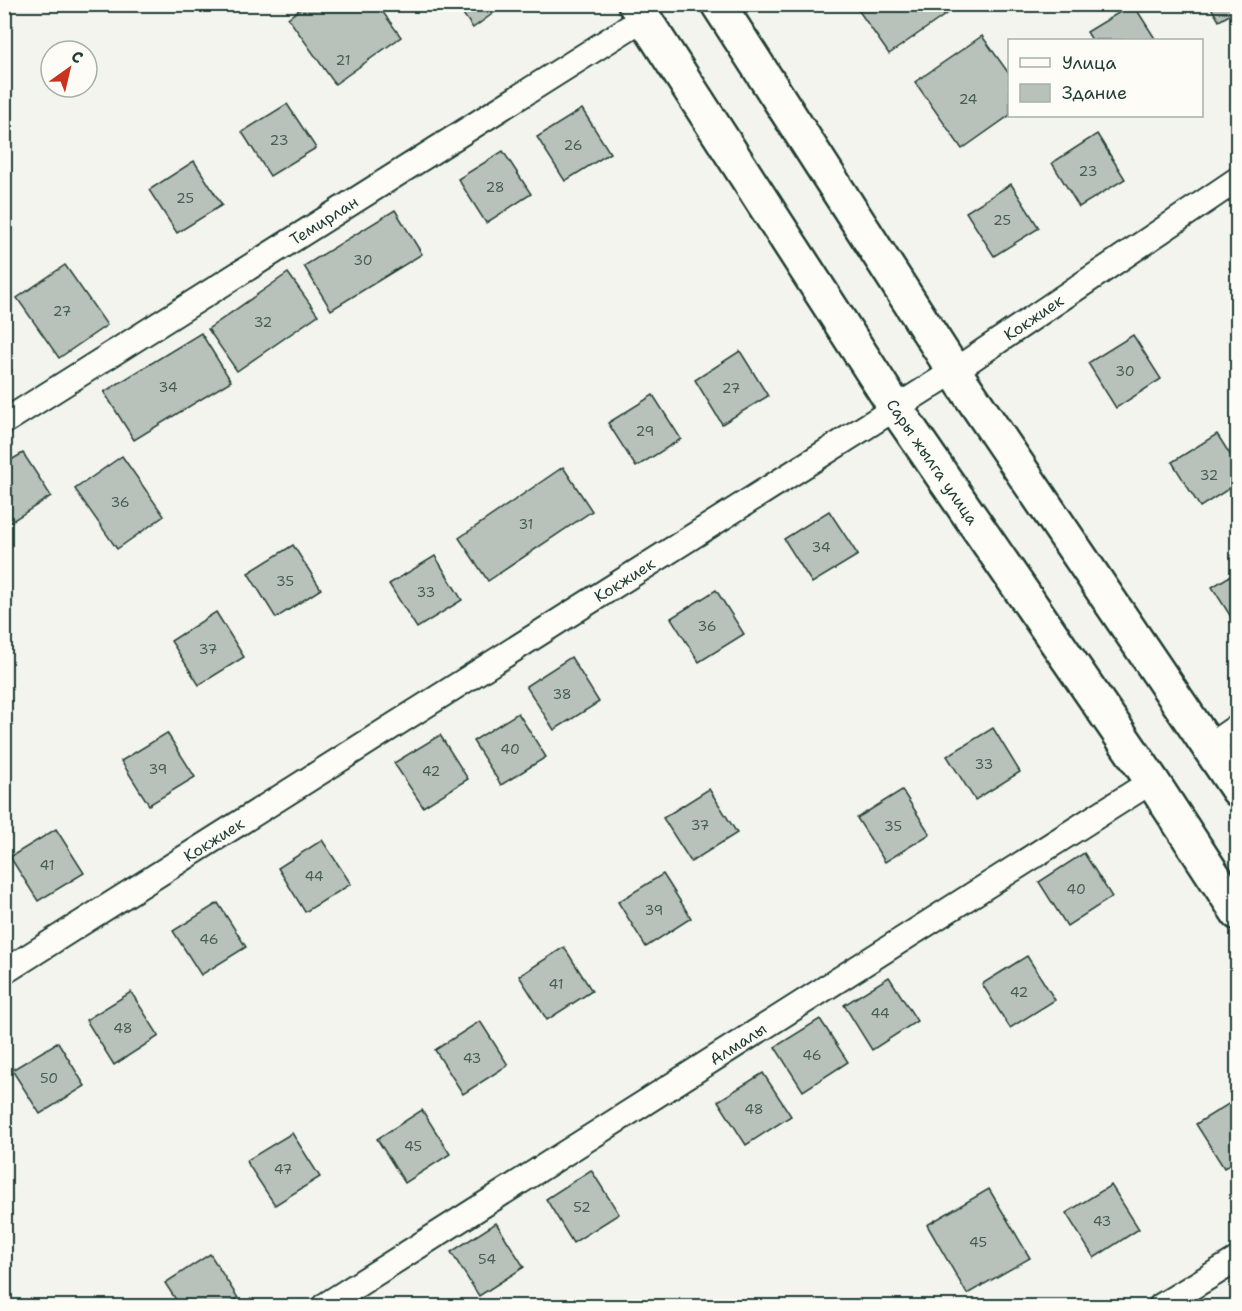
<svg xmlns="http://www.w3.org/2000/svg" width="1242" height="1311" viewBox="0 0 1242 1311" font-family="'Shantell Sans',sans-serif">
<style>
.building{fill:#b9c1bb;stroke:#1f3d34;stroke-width:1.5}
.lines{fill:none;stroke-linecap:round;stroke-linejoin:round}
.street-casing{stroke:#1f3d34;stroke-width:28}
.secondary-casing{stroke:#1f3d34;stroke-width:38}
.street{stroke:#fdfcf7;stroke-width:24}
.secondary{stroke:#fdfcf7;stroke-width:33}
.labels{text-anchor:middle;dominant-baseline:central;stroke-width:4.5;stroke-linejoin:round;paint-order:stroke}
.number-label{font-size:14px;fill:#465e56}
.street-label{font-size:16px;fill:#1f3d34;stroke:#fdfcf7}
</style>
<rect width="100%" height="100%" fill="#f4f4ef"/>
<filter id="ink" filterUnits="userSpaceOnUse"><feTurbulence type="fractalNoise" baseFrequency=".0167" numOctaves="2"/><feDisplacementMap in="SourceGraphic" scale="12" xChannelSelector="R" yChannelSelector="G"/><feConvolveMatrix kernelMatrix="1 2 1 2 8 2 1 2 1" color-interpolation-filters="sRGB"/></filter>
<g filter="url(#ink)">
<g class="building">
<path d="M307 4H377L401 37 335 84 288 18Z"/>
<path d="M456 4H506L473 28Z"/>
<path d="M854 4H953L955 8 889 54Z"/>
<path d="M1133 4 1156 40H1092L1087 32Z"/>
<path d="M1209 4H1238V10L1219 21Z"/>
<path d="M982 36 1010 75V115L962 149 915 82Z"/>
<path d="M287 104 316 148 270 176 242 132Z"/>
<path d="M582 109 610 153 565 181 537 137Z"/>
<path d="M1097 134 1125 179 1079 207 1052 163Z"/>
<path d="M503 151 531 194 486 223 458 179Z"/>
<path d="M194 161 222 205 177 233 149 190Z"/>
<path d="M1011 184 1039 228 994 256 966 212Z"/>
<path d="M395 210 422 254 331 310 304 266Z"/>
<path d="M1238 263V282L1229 268Z"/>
<path d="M65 265 107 325 59 358 17 298Z"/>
<path d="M288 273 318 315 237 371 208 329Z"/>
<path d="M201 333 231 381 134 440 104 392Z"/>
<path d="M1133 335 1161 379 1116 408 1088 363Z"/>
<path d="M740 351 768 396 722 424 695 380Z"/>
<path d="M4 360 12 371 4 375Z"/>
<path d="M653 395 681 439 636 467 608 423Z"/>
<path d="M1217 434 1238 467V483L1200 507 1172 462Z"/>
<path d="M23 453 51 496 6 525 4 464Z"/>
<path d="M122 456 164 516 117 549 75 489Z"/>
<path d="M563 467 592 511 488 581 459 538Z"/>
<path d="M829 511 858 555 812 583 784 539Z"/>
<path d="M293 545 321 589 276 618 248 573Z"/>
<path d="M435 556 462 600 417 628 389 584Z"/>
<path d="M1238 571V628L1212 587Z"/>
<path d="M716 590 744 634 699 662 671 618Z"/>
<path d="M216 612 244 657 199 685 171 641Z"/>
<path d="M571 657 599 702 554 730 526 686Z"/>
<path d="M518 713 546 757 501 785 473 741Z"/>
<path d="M993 728 1020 772 975 800 947 756Z"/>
<path d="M167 733 195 777 149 805 121 761Z"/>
<path d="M440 735 468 779 423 807 394 763Z"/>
<path d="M709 789 737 833 691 862 663 818Z"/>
<path d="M902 790 930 834 885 862 857 818Z"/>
<path d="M56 829 84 873 38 901 10 857Z"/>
<path d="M322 840 351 884 305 912 278 868Z"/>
<path d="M1084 853 1112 897 1067 926 1039 882Z"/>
<path d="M663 874 691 918 646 947 618 902Z"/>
<path d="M218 903 246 947 201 975 173 931Z"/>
<path d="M564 947 592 991 547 1020 519 976Z"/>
<path d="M1027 956 1055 1000 1010 1028 982 984Z"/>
<path d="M889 977 917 1021 872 1050 844 1005Z"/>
<path d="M131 992 159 1036 114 1065 86 1020Z"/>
<path d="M820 1019 848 1062 803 1091 775 1047Z"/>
<path d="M480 1021 508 1065 463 1094 435 1050Z"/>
<path d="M58 1042 85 1086 40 1114 12 1070Z"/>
<path d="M763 1073 791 1116 746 1145 718 1101Z"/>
<path d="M1238 1098V1160L1224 1168 1196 1124Z"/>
<path d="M422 1110 450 1154 405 1183 377 1139Z"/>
<path d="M292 1133 320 1177 275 1205 246 1161Z"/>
<path d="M591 1170 619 1214 573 1243 546 1199Z"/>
<path d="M1111 1185 1139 1229 1094 1258 1066 1213Z"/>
<path d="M989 1189 1030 1258 967 1294 927 1225Z"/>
<path d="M496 1223 524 1267 479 1296 451 1252Z"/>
<path d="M210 1254 238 1298 225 1306H180L165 1283Z"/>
</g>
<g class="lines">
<g class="street-casing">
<g id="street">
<path id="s1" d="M4 422 644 18"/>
<path d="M1209 746 1238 726"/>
<path id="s2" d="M4 972 954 371 1238 179"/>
<path id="s3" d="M324 1306 1152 781"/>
<path d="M1161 1306 1238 1259"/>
</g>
</g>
<g class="secondary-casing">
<g id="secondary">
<path id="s4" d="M635 4 895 407 1152 781 1238 913"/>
<path d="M718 4 954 371 1238 790"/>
</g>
</g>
<use href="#street" class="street"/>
<use href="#secondary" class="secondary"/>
</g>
</g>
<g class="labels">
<g class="number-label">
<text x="343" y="60">21</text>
<text x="968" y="99">24</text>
<text x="279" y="140">23</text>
<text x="573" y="145">26</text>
<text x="1088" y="171">23</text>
<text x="495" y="187">28</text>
<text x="185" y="198">25</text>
<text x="1002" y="220">25</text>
<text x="363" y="260">30</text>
<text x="62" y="311">27</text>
<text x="263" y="322">32</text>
<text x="1125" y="371">30</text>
<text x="168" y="387">34</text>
<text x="731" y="388">27</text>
<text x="645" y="431">29</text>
<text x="1209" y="475">32</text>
<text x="120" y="502">36</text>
<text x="526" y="524">31</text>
<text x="821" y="547">34</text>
<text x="285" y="581">35</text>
<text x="426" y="592">33</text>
<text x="707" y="626">36</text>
<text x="208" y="649">37</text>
<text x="562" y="694">38</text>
<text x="510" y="749">40</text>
<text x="984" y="764">33</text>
<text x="158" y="769">39</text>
<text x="431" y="771">42</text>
<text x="700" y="825">37</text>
<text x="893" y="826">35</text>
<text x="47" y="865">41</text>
<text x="314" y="876">44</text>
<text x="1076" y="889">40</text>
<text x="654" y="910">39</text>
<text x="209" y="939">46</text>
<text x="556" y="984">41</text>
<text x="1019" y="992">42</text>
<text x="880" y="1013">44</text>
<text x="123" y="1028">48</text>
<text x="812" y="1055">46</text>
<text x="472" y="1058">43</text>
<text x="49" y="1078">50</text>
<text x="754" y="1109">48</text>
<text x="413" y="1146">45</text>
<text x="283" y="1169">47</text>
<text x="582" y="1207">52</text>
<text x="1102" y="1221">43</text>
<text x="978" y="1242">45</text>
<text x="487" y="1259">54</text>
</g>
<g class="street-label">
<text stroke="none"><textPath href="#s1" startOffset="378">Темирлан</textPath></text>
<text stroke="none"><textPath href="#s2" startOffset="1220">Кокжиек</textPath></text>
<text stroke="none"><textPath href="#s4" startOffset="546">Сары жылга улица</textPath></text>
<text stroke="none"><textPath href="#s2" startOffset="734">Кокжиек</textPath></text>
<text stroke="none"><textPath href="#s2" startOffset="248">Кокжиек</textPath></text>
<text stroke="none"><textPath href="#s3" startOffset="490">Алмалы</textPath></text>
</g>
</g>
<rect width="1242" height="1311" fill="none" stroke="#fdfcf7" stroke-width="24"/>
<rect x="12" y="12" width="1218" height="1287" fill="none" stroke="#1f3d34" stroke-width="2" filter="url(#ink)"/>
<rect x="1008" y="39" width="195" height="78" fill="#fdfcf7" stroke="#a4b0a9" stroke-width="1.5"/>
<rect x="1020" y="58" width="30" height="9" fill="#fdfcf7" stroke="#a4b0a9" stroke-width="1.5"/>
<text x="1062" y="69" font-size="18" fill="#1f3d34">Улица</text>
<rect x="1020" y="84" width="30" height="18" fill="#b9c1bb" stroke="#a4b0a9" stroke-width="1.5"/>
<text x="1062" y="99" font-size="18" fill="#1f3d34">Здание</text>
<g transform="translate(69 69) rotate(34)"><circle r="28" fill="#fdfcf7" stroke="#a4b0a9" stroke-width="1.5"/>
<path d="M0-4.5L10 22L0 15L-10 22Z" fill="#c8321e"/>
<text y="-9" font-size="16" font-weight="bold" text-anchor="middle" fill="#1f3d34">С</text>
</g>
</svg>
